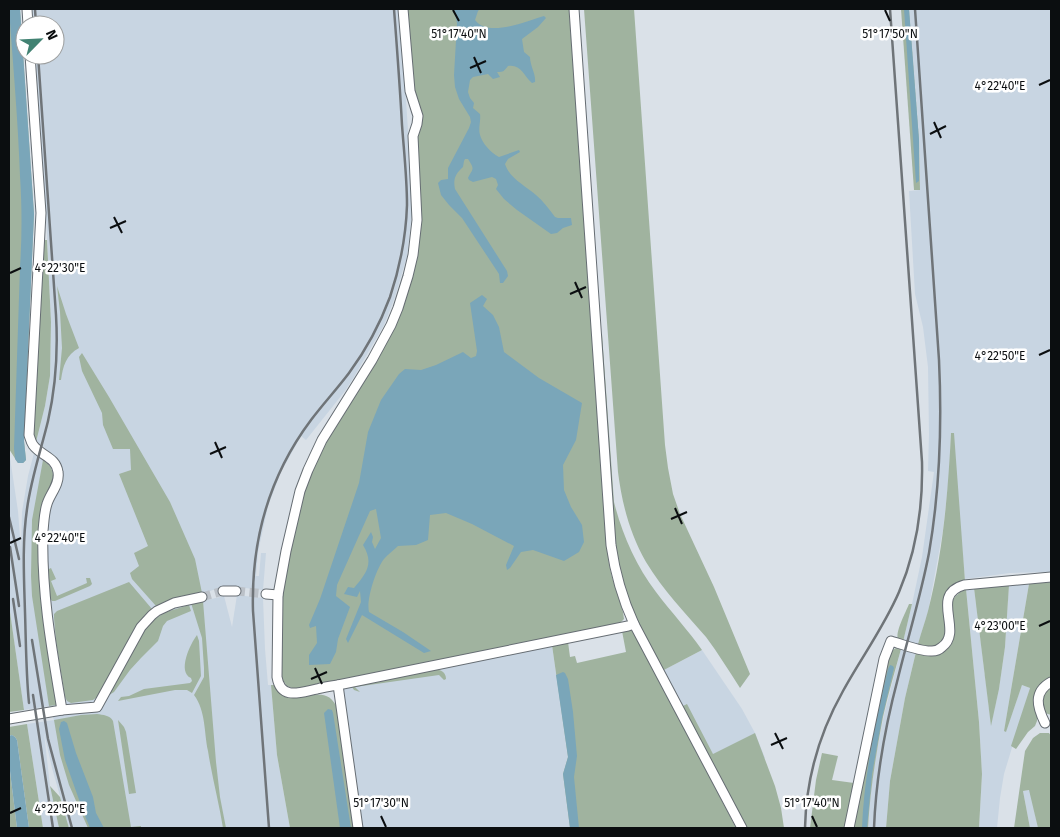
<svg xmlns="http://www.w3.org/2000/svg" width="1060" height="837" viewBox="0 0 1060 837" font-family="'Fira Sans',sans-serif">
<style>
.built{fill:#c8d5e2}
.green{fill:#a0b39f}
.water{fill:#7aa6b9}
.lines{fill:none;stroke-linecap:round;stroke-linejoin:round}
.street-tunnel{stroke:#bbc1c8;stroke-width:9;stroke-dasharray:9 4.5;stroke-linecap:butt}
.street-casing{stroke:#666d73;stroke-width:11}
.street{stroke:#fff;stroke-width:9}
.rail{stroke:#6f7478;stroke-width:2.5}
.ticks{fill:none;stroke:#0b0e10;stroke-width:2}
.ticks-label{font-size:12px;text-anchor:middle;fill:#0b0e10;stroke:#fff;stroke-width:5;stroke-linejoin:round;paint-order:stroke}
</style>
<rect width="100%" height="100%" fill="#dae1e8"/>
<g class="built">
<path d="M32 9H400L411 176 412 213 407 256 395 297 384 325 354 377 345 391 306 440 301 436 281 472 268 506 258 552 256 576H259L261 553H266L263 590 236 587H222L201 594 203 601 224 596 232 627 237 595 263 598 265 649 268 685H271L277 755 290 828H69L52 768 44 733 50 786 59 828H43L27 724 54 720 49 706 24 710 9 605V451L18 511 21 550 22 512 28 476 34 453 42 460 45 448 36 442 45 406 50 376 51 322 46 213 35 55H55V25H33Z"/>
<path d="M909 9H1051V572L1010 573 965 579 951 433 949 476 943 530 928 612 918 644 903 642 912 604 922 557 934 472 928 471 929 434 928 367 923 327 915 294 909 191 920 190 919 140Z"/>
<path d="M1029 584 1004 731H1006L1022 685 1030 688 1004 774 1000 798 997 828H979L982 774 979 722 966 589 974 588 991 724 999 689 1005 647 1009 585Z"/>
<path d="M551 638 568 757 563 774 570 828H361L339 680Z"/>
<path d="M901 649 916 652 905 698 890 781 886 828H868L869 806 875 760 884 715Z"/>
<path d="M702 650 742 709 755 733 765 758 720 781 662 671Z"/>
<path d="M1030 790 1038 828H1030L1023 791Z"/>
</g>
<g class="green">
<path d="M9 9H20L34 214 24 441 26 460 23 463H18L9 449Z"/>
<path d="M407 9H569L609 564 612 577 623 612 624 619 621 622 616 625 315 686 295 689 287 686 282 679 280 666 282 597 297 513 317 454 379 353 415 260V100Z"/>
<path d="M584 9H634L665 445 668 468 673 494 680 514 714 587 750 674 740 688C729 671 718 653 706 637 685 613 663 590 646 562 630 534 622 504 618 472Z"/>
<path d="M901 9H909L919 140 920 190H914Z"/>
<path d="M43 240H47L51 322 50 376 45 406 36 442 34 438 33 433Z"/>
<path d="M57 286 66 314 79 348C66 355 63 366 61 380H59L62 348 60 312Z"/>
<path d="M600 334H602L614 502C622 534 636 566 656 592 671 612 688 630 702 650L662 671 637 622 627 598 616 563Z"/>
<path d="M82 353 109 397 170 502 195 559 202 593C186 596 171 599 156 606L132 579 130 573 139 566 134 553 148 546 119 474 131 470 130 449H113L103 425 102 413 82 371 79 357Z"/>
<path d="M951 433H954L965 581 954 585 946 637 937 646 925 647 918 644C921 633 925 622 928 611 943 553 948 493 951 433Z"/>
<path d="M43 460C63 474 48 487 42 503 40 511 39 522 39 530 39 557 38 583 42 610 46 642 52 673 57 705L49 706 32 596 31 576 32 520Z"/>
<path d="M51 568 56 579 51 581 57 596 87 583 86 578H90L92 584 90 586 55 601H52L49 597 47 570Z"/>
<path d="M129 582 152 609 145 615 140 622 97 697 93 700 71 703 67 701 65 697 56 641 54 618V614L57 611Z"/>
<path d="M1051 582V715L1045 713 1043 709 1037 712V721L1035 726 1028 732 1016 749 1011 746 1030 688 1022 685 1006 732 1004 731 1029 584Z"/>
<path d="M1009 585 1005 647 999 689 991 726 974 588Z"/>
<path d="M966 589 979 722 982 774 979 828H886L890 781 905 698 916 652C927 655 937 657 946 650 963 637 947 618 952 602 954 596 960 592 966 589Z"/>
<path d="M203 601 216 762 220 797 226 828H223C219 803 212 777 208 751 204 733 206 711 194 695L204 677V668L202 638 191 603Z"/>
<path d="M909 604H912L903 642C901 641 900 641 899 640 893 635 907 610 909 604Z"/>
<path d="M9 605 24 710 9 712Z"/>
<path d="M189 605 191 611 167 621 163 626 158 641 141 658 130 670 114 692 106 697 143 632 153 620 166 612Z"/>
<path d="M628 630H631L635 633 736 828H570L563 774 568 757 552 645 568 642 570 657 575 656 577 663 626 652 622 631Z"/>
<path d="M197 635 199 641 201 676 192 693 187 690H175L118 701 121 697 129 696 144 689 190 683 192 681 191 678C177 672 190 644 197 635Z"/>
<path d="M896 648 901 649C895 671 888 694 883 717 876 754 870 791 868 828H854V821L887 661 891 651Z"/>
<path d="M435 669C441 670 446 672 446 679L444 680 439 675 355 687 360 692 354 690 352 687 353 686Z"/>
<path d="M271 685H274C290 716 325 674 338 710L354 828H290L277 755Z"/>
<path d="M687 704 713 754 755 733 775 786 781 808 784 828H747L720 781 681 707Z"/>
<path d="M97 714C103 715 110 715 113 721L131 827 141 826V828H88L69 785 60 755 54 720 81 715Z"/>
<path d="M118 720 124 727 126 732 136 793 129 794Z"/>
<path d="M27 724 43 828H29L17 740 15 737 12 735 9 736V727Z"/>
<path d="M1040 733H1049L1051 736V828H1038L1029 790 1023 791 1030 828H1014L1025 751 1033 738Z"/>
<path d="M822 753 838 756 832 780 854 783 846 824 843 828H810L816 780Z"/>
<path d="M9 763 17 828H9Z"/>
<path d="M50 786 60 797 69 828H59Z"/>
</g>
<g class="water">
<path d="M9 9H20L34 214 24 441 26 460 23 463H18L15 459 14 448 20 267C22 237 22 207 20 176 18 120 13 64 9 9Z"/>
<path d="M454 9H480L478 11 475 20C488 38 527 21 544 16L546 18 538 27 522 39 524 52 530 57C530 66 536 74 535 82L532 83C523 75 521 64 508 66 504 71 504 72 497 72L500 77 493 79 488 74 473 77 470 80 468 92 470 98 474 103 473 108 480 114C481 121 478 128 480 135 482 143 491 153 499 157L519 150 520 152 508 159 505 164C510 179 525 185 536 195 543 201 549 209 555 217L558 218H571L572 225 563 228 557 233 551 234 517 210 504 199 496 189 498 185 496 179 492 177 473 182 469 180 468 178C473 168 475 170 468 159H465L464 161 463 167C455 174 453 180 455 189L507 271 508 276 503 283H500L499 274 462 218 449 205 441 195 438 183 441 180 448 179V168L469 128 471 122 470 117 459 99 455 87 454 75 457 23Z"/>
<path d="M904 9H909L919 140V181L916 183Z"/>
<path d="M482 295 487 299 483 306 493 315 499 327 504 352 539 378 582 403 576 440 563 465 564 490 571 507 582 525 584 542 579 552 564 561 533 550 521 552 510 568 507 570 506 565 514 546 472 524 446 513 430 515 428 540 416 545 398 546C394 550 388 554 384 559 376 569 366 600 369 612L403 632 431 651 424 653 362 615 348 643 346 639 361 602 360 591 357 597 344 594 348 587 354 588C367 573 374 563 363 545L371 532 373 537 372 542 375 549 381 538 376 509 370 511 337 585 336 596 350 607 338 639 336 652 330 664 309 665V655L317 643 316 626 310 628 309 625 320 599 359 483 368 432 381 400 399 374 405 369 421 370 436 365 463 352 471 358 476 356 477 351 470 303Z"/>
<path d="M890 665 893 666 894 668 882 718 872 774 867 828H862C864 774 876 721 888 669Z"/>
<path d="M563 672 565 673 568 679 573 712 577 756 574 777 579 828H570L563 774 568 757 556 675Z"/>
<path d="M328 709 332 710 333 713 351 828H340L324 713Z"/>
<path d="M64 721 67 723 76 753 93 797 96 813 104 828H90L83 811 65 760 59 729 61 722Z"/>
<path d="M12 735 15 737 17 740 29 828H17L9 763V736Z"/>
</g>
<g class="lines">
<g class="street-tunnel">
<path d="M236 591 266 594"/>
<path d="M202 597 223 591"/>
</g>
<g class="street-casing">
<g id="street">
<path d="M27 9 28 25"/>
<path d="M403 9 410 91 418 116 417 124 413 136 417 220 413 255 408 276 398 308 391 325 372 360 322 440 308 470 300 491 286 551 278 595 277 677C281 701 301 692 317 689 324 687 331 686 338 685L628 626 634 624"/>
<path d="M574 9 611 545C615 573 622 598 634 624L742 828"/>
<path d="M30 55 41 213 29 435C30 438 31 442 33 445 41 456 56 457 58 472 60 484 50 494 47 504 44 513 44 522 43 531 41 591 52 651 62 710"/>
<path d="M223 591H236"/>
<path d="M266 594 278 595"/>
<path d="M338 685 358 828"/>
<path d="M9 719 62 710 97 707 141 627 152 615 157 611 174 603 202 597"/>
<path d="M1045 723C1037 707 1033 692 1051 682"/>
<path d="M849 828 884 659 891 641C901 644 922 652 932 651 936 651 939 650 942 647 964 631 929 595 964 585L1051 577"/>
</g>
</g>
<use href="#street" class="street"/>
<g class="rail">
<path d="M35 9 36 25"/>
<path d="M9 517 19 559"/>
<path d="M10 547 19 606"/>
<path d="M13 599 20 646"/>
<path d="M32 640 48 739 72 828"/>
<path d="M33 695 53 828"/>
<path d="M29 703C26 673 26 643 25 612 24 578 22 543 27 509 31 479 41 450 48 421 56 386 58 350 56 315L38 55"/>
<path d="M269 828 253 611C251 542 269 476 311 420 323 404 337 389 349 373 366 350 380 324 390 297 400 267 406 236 407 205 407 178 404 152 402 125 400 87 397 48 394 9"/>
<path d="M805 828C806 780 820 732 843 691 861 658 884 627 899 592 917 550 923 507 922 462L890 9"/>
<path d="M874 828C876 778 885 727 898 678 908 637 921 595 929 553 940 489 942 424 939 360L915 9"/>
</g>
</g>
<path class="ticks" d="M453 10 459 21M885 10 890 21M474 57 481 73M470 68 486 61M1039 85 1050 80M934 122 941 138M930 134 946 126M114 217 122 233M110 228 126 221M10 273 21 268M575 282 582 298M570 294 586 287M1039 355 1050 350M215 442 222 458M210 454 226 447M675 508 682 524M671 519 687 512M10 543 21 538M1039 626 1050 621M315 668 322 684M311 679 327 672M775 733 783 749M771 745 787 738M10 813 21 808M381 816 386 827M812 816 817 827"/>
<g class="ticks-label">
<text x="459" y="38">51°17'40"N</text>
<text x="890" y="38">51°17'50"N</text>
<text x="1000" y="90">4°22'40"E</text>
<text x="60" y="272">4°22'30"E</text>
<text x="1000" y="360">4°22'50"E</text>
<text x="60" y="542">4°22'40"E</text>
<text x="1000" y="630">4°23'00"E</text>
<text x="381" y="807">51°17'30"N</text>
<text x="812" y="807">51°17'40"N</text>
<text x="60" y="813">4°22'50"E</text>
</g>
<rect width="1060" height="837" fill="none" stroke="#0b0e10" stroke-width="20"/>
<g transform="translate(40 40) rotate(66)"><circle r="24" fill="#ffffff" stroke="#9d9f9f"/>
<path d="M0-4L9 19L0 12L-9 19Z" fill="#418272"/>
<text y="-8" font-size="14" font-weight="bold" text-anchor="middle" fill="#0b0e10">N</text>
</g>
</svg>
